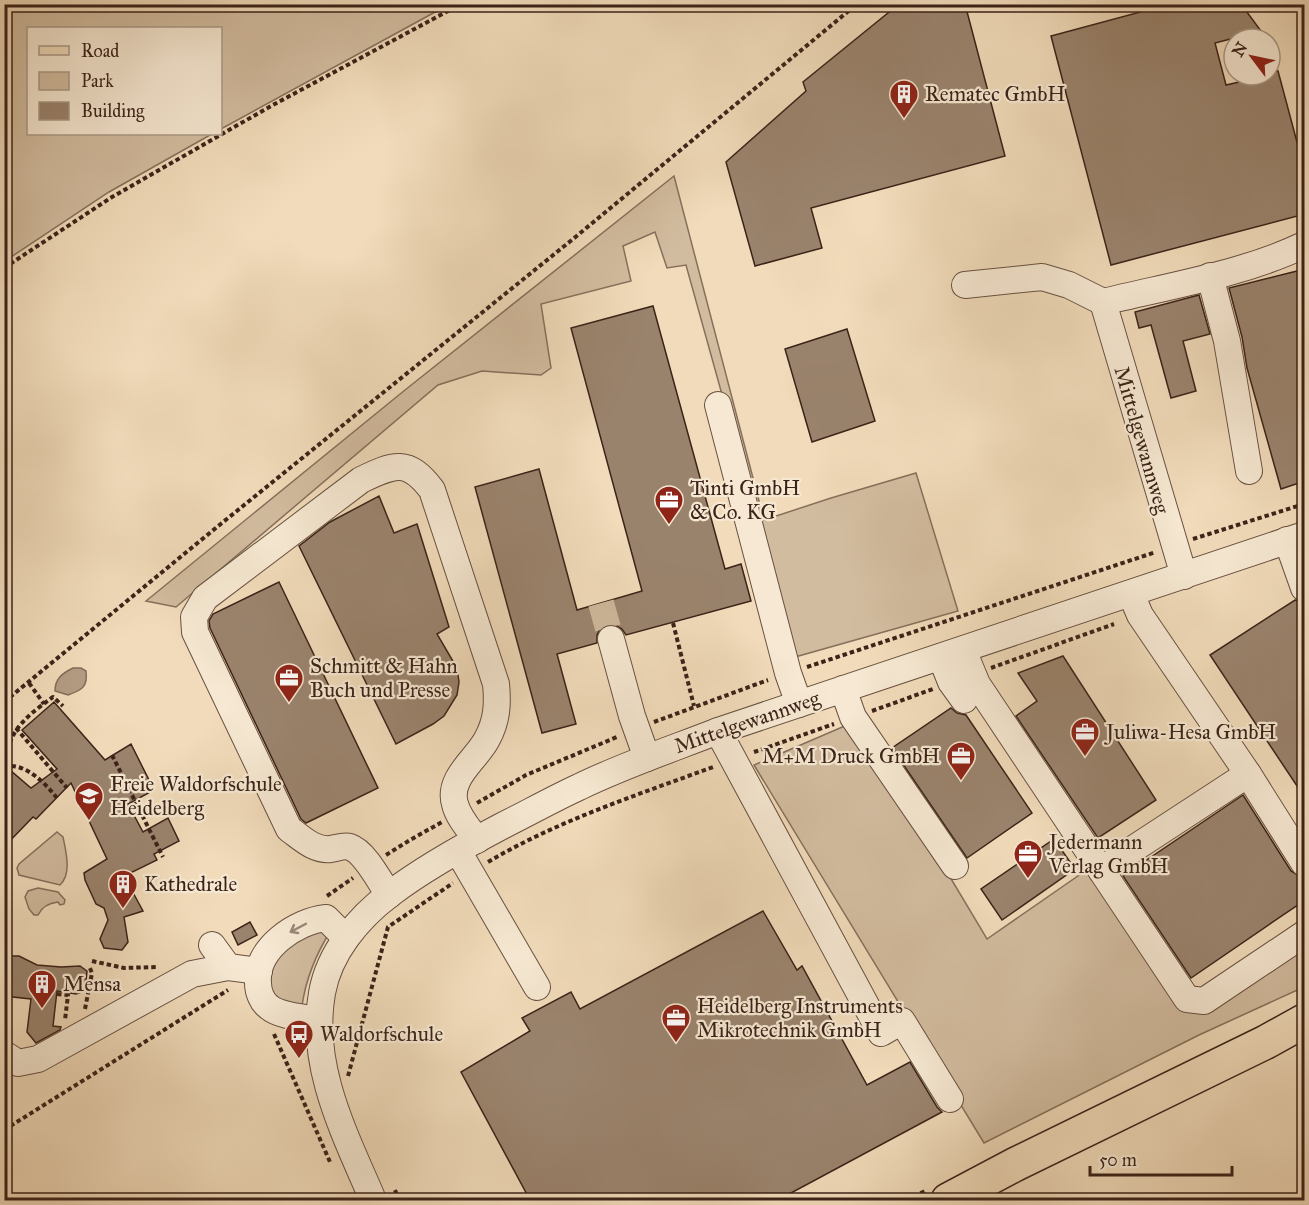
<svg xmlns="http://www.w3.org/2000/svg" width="1309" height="1205" viewBox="0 0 1309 1205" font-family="'IM FELL Great Primer',serif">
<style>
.green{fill:#d2bc9f;stroke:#86705c;stroke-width:1.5}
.water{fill:#b39c83;stroke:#836c59;stroke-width:1.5}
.building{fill:#9a836d;stroke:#3b2319;stroke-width:1.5}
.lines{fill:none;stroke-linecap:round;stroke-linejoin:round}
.minor-tunnel{stroke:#cdb69a;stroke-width:26;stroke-dasharray:26 13;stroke-linecap:butt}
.minor-casing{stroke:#685141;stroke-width:28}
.major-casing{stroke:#3b2319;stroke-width:36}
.path{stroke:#3b2319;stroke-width:4;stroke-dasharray:4.5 3;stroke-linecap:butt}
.minor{stroke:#f6e8d2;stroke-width:26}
.major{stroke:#f1dbba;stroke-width:33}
.oneway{stroke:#988676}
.labels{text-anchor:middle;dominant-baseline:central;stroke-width:4.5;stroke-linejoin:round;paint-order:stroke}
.poi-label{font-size:21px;fill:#3b2319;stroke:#f6e8d2;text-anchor:start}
.street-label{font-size:21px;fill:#3b2319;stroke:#f6e8d2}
</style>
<rect width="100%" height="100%" fill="#f1dbba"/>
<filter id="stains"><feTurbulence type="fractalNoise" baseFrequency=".00333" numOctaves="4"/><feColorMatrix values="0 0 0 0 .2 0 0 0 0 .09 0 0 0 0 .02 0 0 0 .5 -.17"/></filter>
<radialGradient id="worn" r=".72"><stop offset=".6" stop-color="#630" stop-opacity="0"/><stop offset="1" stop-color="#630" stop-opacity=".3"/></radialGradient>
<g class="green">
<path d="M4 5 5 4 448 5 221 129 220 28H28V134H212L109 192 5 261Z"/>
<path d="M674 176 764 520 831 498 916 473 958 611 795 657 686 265 667 268 655 232 623 246 631 281 541 304 551 368 541 375 482 371 438 385 176 607 146 601 405 390Z"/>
<path d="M847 725 947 872 987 939 1088 869 1190 1009 1304 945V987L1199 1035 984 1143 754 765Z"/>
<path d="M57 832 63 837C66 852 72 874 60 885L19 875 17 868 19 864Z"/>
<path d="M38 888 58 892 65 900 64 904 60 905 58 902C49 903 42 906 38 915H34L29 909 25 897 28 891Z"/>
<path d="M307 929 331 930C316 954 306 977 302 1006L270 997 267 963Z"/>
</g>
<path class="water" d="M73 668H81L86 671C88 687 82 690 68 695L55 691C55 678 63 673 73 668Z"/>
<g class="building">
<path d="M899 4H965L1005 156 811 208 822 248 755 266 726 162 806 91 803 82Z"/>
<path d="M1170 4H1241L1261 31 1215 43 1226 85 1270 75V73L1278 71 1305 172V214L1111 265 1051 36Z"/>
<path d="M1305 269V481L1281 489 1247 368 1242 337 1229 288Z"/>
<path d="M1199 295 1210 334 1183 341 1196 391 1171 398 1151 325 1139 328 1135 312Z"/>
<path d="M653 306 725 569 741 564 751 601 626 635 622 629 615 625H607L600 629 597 635V643L557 654 576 724 542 733 475 487 539 469 577 610 642 591 571 328Z"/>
<path d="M847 329 875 421 812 442 785 349Z"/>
<path d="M379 496 394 533 417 524 449 627 437 634 457 668 459 682 457 695 444 716 433 724 396 744 299 546 330 522Z"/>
<path d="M279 582 378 788 306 823 301 819 210 628 209 621 213 614Z"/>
<path d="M1295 600 1305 603V798L1210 655Z"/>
<path d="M1063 656 1156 800 1098 838 1016 716 1037 701 1018 673Z"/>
<path d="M54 702 105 760 131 744 154 790 128 804 143 832 168 818 179 841 154 854 157 860 124 876 143 911 124 917 128 942 122 950 104 948 100 939 108 920 104 908 96 904 85 880 84 873 107 859 71 783 36 819 33 817 4 847V782L11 771 31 788 57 769 22 730Z"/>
<path d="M951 708 957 713 966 715 1032 813 967 858 892 748Z"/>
<path d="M1243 795 1291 871 1301 877 1305 882V900L1191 978 1123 876Z"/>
<path d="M1054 839 1075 869 1002 920 981 889Z"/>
<path d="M763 911 797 970 802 966 867 1085 910 1062 937 1107 942 1112 778 1200H530L461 1072 530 1031 522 1018 571 992 580 1009Z"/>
<path d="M250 922 257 935 238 945 232 932Z"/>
<path d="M4 956H19L37 965 61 967 80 966 87 971 85 991 76 994 57 991 53 1026 61 1027 60 1030 36 1043 27 1032 31 999 4 996Z"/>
</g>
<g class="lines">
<path class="minor-tunnel" d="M601 603 611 639"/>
<g class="minor-casing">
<g id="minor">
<path d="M1210 276 1227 341 1249 471"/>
<path d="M965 285 1042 277 1069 285 1103 302"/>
<path d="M718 405 788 673 799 704"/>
<path d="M1287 540 1304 588"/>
<path d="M1184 576 1103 302C1168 286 1243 274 1304 245"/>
<path d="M1131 594 1140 615 1248 774 1304 863"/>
<path d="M611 639 632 716 647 758"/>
<path d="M963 650 977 684 1187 999 1204 1001 1304 934"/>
<path d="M941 657 951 682 964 700"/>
<path d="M843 689 853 717 955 866"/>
<path d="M718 731 881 1033 902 1021 950 1099"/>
<path d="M458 851 537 987"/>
<path d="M1101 870 1248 774"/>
<path d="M389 895C380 882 365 852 350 847 344 845 337 848 331 849 314 851 302 838 289 829L195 632 194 617 205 598 361 480C394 464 408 458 432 490L496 684C498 704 497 721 487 739 477 759 447 778 455 804 458 817 469 829 477 840"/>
<path d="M212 945 228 967"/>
<path d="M319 1020C304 1017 281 1017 269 1007 262 1002 258 992 258 983 255 949 296 921 326 918L346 938"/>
<path d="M4 1054 18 1063 38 1059 192 974 228 967 259 971"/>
<path d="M373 1200C345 1134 309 1067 322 993 329 953 358 918 390 894 424 868 464 846 502 826 528 813 553 799 579 787 624 765 672 749 718 731L1304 535"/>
</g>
</g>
<g class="major-casing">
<path id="major" d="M948 1200 1016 1164 1266 1042 1304 1021"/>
</g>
<g class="path">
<path d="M4 268 112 197 271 106 461 4"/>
<path d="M1193 539 1304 504"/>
<path d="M673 623 694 706"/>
<path d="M807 667 1156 552"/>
<path d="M991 668 1114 624"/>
<path d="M29 683 44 704"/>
<path d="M4 702 217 527 573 239 857 4"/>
<path d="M872 711 933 689"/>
<path d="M654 722 768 680"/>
<path d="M16 728 67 788"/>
<path d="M754 752 834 724"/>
<path d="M112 755 163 857"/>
<path d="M10 765C0 735 32 712 53 697L63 706"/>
<path d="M4 767C24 761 46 784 57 798"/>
<path d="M477 803 526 775 617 737"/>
<path d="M386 855 410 840 442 822"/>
<path d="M488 862C557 821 637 795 713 767"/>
<path d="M327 896 353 878"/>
<path d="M92 961 124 968 156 967"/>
<path d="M57 994 68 995 65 1020"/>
<path d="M85 1009 92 973 89 966"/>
<path d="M274 1034 330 1162"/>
<path d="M348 1076 388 927 453 883"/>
<path d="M4 1130 228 990"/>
<path d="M395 1190 399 1200"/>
<path d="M907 1200 925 1191"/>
</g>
<use href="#minor" class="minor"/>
<use href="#major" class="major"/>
</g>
<defs><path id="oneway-shaft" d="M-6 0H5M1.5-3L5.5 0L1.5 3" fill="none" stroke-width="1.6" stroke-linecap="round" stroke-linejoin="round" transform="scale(1.5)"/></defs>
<use class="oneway" href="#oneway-shaft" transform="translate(298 928) rotate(152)"/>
<defs>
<g id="building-pin" transform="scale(1.5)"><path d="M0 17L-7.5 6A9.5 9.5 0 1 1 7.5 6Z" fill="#8f2418" stroke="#f6e8d2"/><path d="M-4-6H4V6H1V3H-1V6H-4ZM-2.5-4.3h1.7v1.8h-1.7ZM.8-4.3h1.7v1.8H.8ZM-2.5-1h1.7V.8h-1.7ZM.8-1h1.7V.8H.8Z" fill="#fff"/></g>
<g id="office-pin" transform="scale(1.5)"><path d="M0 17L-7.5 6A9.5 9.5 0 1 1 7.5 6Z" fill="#8f2418" stroke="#f6e8d2"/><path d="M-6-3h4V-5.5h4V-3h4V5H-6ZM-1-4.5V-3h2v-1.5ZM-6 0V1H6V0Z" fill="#fff"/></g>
<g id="school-pin" transform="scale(1.5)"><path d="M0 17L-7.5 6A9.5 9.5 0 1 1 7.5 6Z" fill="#8f2418" stroke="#f6e8d2"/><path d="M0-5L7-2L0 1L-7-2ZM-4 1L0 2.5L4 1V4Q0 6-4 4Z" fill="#fff"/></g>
<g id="bus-pin" transform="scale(1.5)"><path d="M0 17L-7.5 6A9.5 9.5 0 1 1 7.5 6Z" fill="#8f2418" stroke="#f6e8d2"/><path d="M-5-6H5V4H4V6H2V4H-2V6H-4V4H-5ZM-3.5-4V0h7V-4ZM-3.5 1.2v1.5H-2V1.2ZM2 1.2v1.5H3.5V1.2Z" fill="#fff"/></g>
</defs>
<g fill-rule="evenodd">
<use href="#building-pin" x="904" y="94"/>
<use href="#office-pin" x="669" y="500"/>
<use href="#office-pin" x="289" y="678"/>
<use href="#office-pin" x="1085" y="732"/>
<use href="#office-pin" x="961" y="756"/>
<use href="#school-pin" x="89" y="796"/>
<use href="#office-pin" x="1028" y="854"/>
<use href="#building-pin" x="123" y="884"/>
<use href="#building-pin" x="42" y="984"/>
<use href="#office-pin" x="676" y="1018"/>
<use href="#bus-pin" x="299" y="1034"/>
</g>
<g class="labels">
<g class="poi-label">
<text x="925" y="94">Rematec GmbH</text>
<text x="690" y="488">Tinti GmbH<tspan x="690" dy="24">&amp; Co. KG</tspan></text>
<text x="310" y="666">Schmitt &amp; Hahn<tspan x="310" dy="24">Buch und Presse</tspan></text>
<text x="1106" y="732">Juliwa-Hesa GmbH</text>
<text x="940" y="756" text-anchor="end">M+M Druck GmbH</text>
<text x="110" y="784">Freie Waldorfschule<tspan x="110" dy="24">Heidelberg</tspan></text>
<text x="1049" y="842">Jedermann<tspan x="1049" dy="24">Verlag GmbH</tspan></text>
<text x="144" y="884">Kathedrale</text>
<text x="63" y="984">Mensa</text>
<text x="697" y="1006">Heidelberg Instruments<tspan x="697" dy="24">Mikrotechnik GmbH</tspan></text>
<text x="320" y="1034">Waldorfschule</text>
</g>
<g class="street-label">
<text transform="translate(1142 440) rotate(74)">Mittelgewannweg</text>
<text transform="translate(747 722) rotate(-19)">Mittelgewannweg</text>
</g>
</g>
<rect width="1309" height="1205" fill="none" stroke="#f1dbba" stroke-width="24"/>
<rect x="6" y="6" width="1297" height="1193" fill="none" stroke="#3b2319" stroke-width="3"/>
<rect x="12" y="12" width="1285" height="1181" fill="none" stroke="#3b2319" stroke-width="1.5"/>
<rect x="27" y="27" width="195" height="108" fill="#f6e8d2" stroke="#ab9988" stroke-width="1.5"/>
<rect x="39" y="46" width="30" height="9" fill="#f1dbba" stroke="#ab9988" stroke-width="1.5"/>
<text x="81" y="57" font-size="18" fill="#3b2319">Road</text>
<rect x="39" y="72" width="30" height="18" fill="#d2bc9f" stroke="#ab9988" stroke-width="1.5"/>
<text x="81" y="87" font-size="18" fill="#3b2319">Park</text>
<rect x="39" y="102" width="30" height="18" fill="#9a836d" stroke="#ab9988" stroke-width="1.5"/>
<text x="81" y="117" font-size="18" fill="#3b2319">Building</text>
<g transform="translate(1252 57) rotate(302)"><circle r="28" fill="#f6e8d2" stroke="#ab9988" stroke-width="1.5"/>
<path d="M0-4.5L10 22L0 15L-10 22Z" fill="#8f2418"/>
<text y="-9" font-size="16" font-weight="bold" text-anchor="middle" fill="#3b2319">N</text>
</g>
<path d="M1090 1166v9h142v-9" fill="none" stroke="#3b2319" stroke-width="3"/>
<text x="1099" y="1166" font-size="18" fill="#3b2319" stroke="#f6e8d2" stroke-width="4.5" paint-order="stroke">50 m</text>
<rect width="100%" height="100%" filter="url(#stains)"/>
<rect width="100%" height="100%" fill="url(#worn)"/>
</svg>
